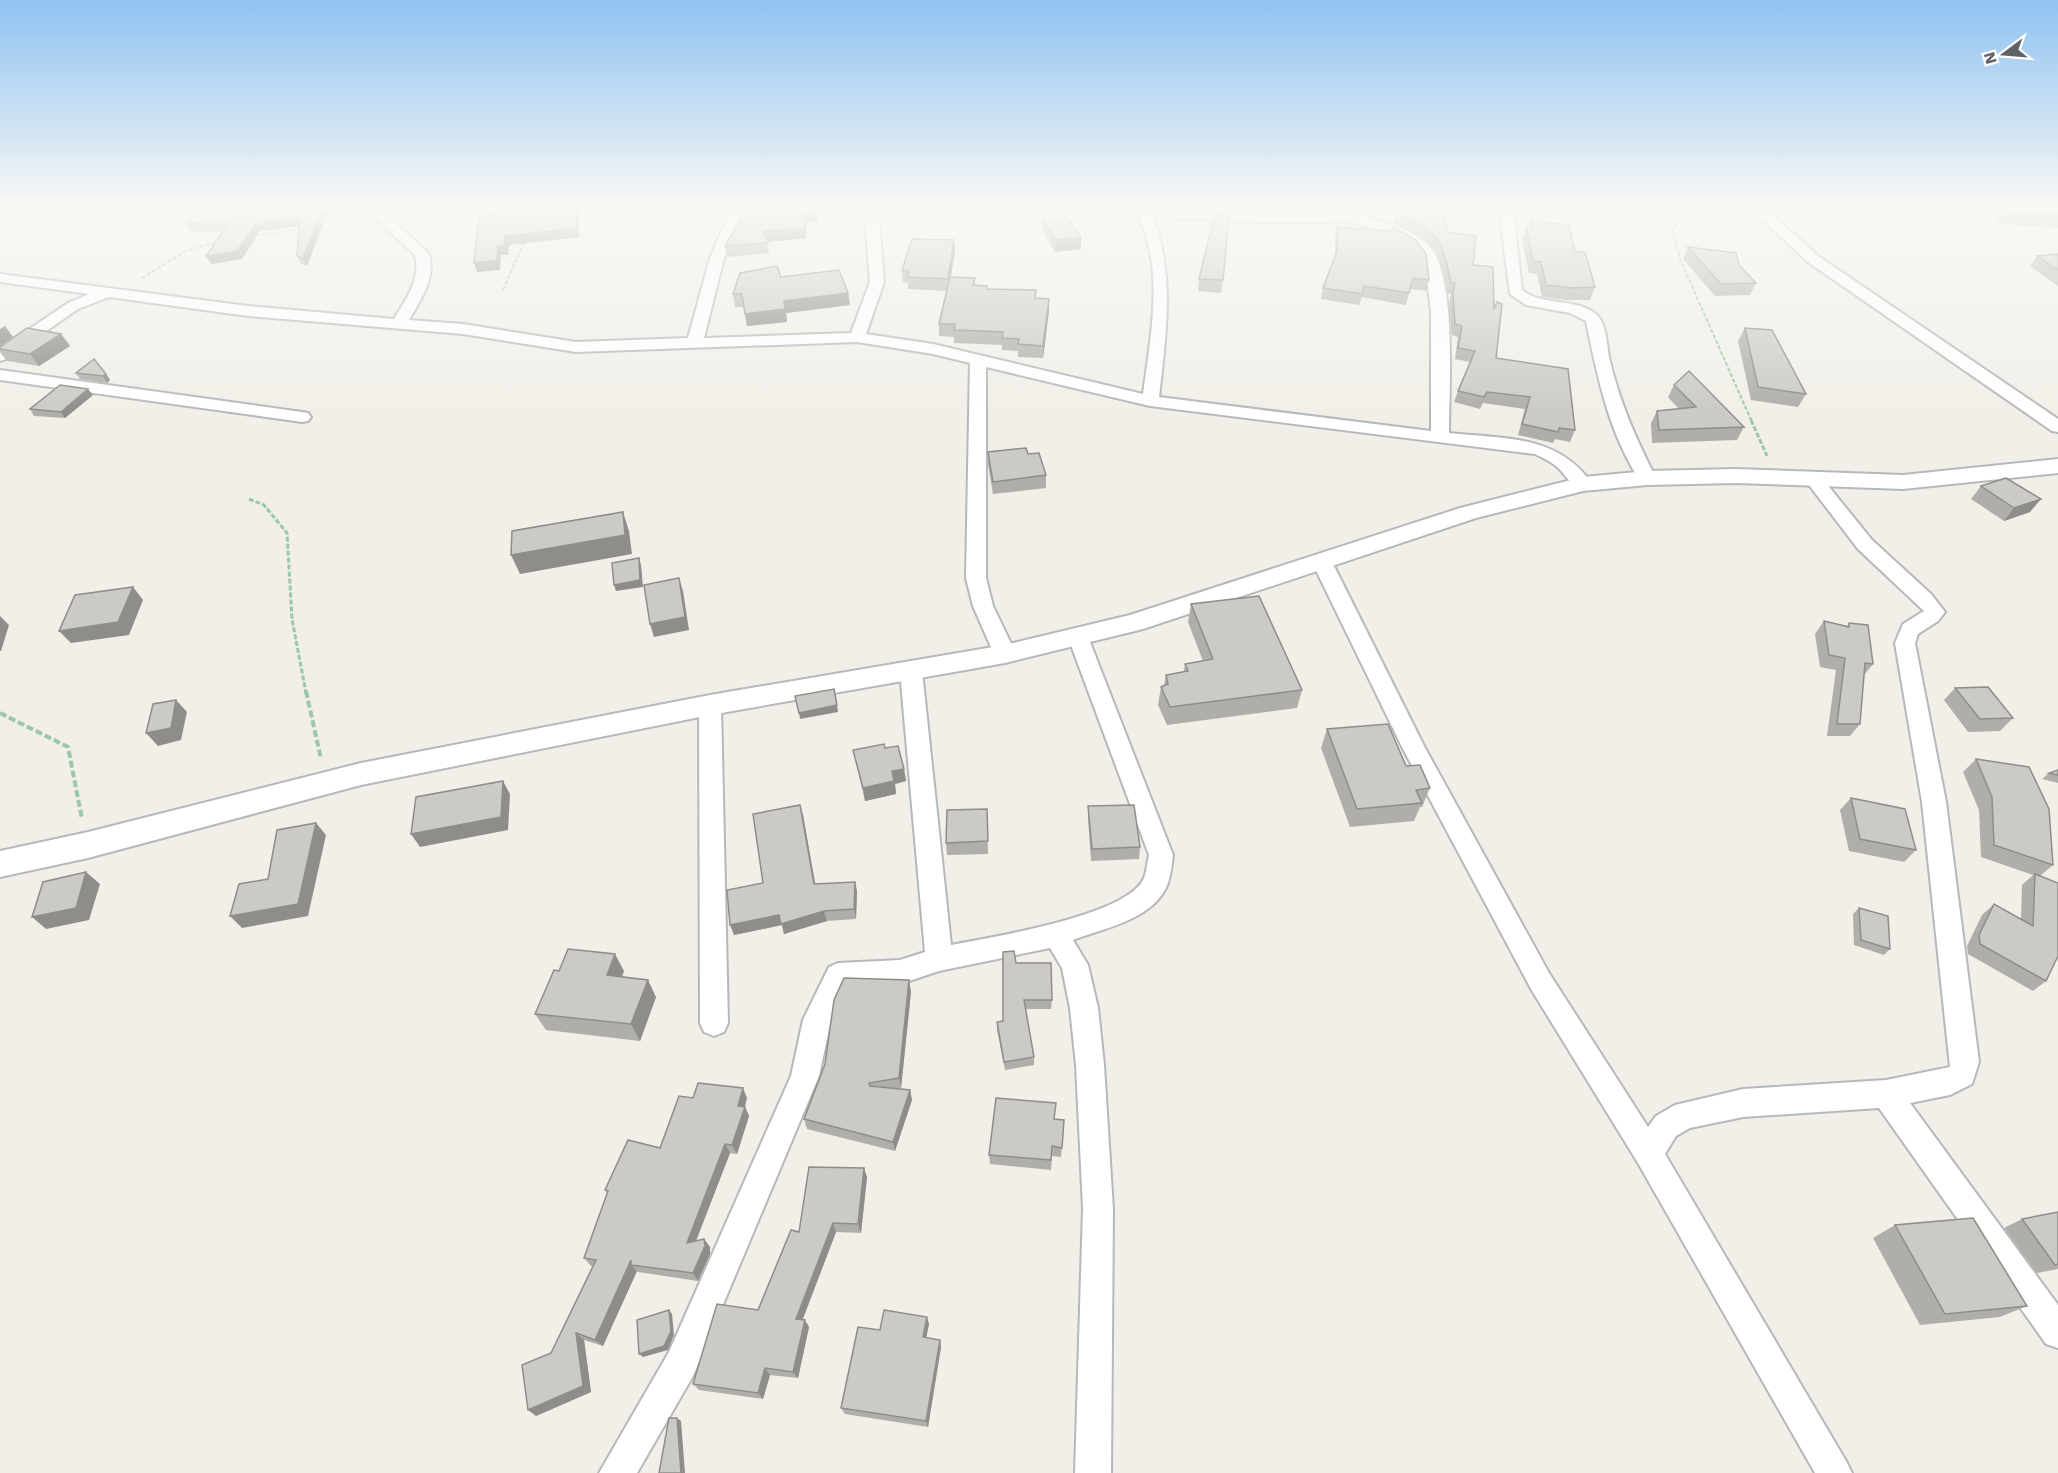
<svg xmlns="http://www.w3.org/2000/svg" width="2058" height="1473" viewBox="0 0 2058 1473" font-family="'Work Sans',sans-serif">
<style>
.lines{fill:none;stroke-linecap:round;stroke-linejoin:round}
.minor-casing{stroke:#b5b8bc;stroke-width:4}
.tertiary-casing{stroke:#b5b8bc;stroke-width:4}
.path-far2{stroke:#9cc7a9;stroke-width:2;stroke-dasharray:4 2;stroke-linecap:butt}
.path-far1{stroke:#9cc7a9;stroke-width:3;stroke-dasharray:5 2;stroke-linecap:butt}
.path{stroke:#9cc7a9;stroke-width:4;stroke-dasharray:7 3;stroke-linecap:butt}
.minor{fill:#fff;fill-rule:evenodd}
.tertiary{fill:#fff;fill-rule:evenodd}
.wall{fill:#afaea9}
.shaded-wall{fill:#8f8d8a}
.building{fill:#cccac5;stroke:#8f8d8a;stroke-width:1.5}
</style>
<rect width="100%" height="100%" fill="#f1efe8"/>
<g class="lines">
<g class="minor-casing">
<g id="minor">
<path d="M364 208H379L429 254C436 279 421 299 409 320L463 324 576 342 688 338 710 258 732 208H746L724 258 704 338 851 333 870 282 864 208H878L884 282 866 334 933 344 1143 394C1151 335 1166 262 1134 208 1178 208 1222 213 1266 214 1294 214 1330 210 1357 215 1377 219 1424 233 1434 252 1456 294 1449 385 1449 433 1503 439 1558 434 1592 484L1589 488C1573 492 1567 475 1556 466 1550 461 1541 457 1535 454L1150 406 986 367V578L993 606 1016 654 1012 659 1005 661 998 659 994 654 973 606 966 578 970 363 933 354 857 342 576 352 463 334 248 316 109 297 78 309 6 359 0 361V349L68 303 89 294 0 282V274L248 306 394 319C406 299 421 280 415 255ZM1153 217 1263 222 1355 223 1388 234 1415 249 1425 264 1431 311V431L1159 397C1166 336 1175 276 1153 217Z"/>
<path d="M1750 208H1765L1818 256 2058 419V432L2052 431 1808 262Z"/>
<path d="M1507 214 1514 218 1522 290C1543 307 1574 297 1596 314 1606 322 1607 345 1609 357 1619 401 1636 439 1656 478L1653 482H1641C1609 435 1597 375 1586 321L1570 313 1526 305 1510 294 1500 218Z"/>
<path d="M0 370 302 412 308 413 311 417 308 421 302 422 0 380Z"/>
<path d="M1815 475 1821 477 1872 540 1931 594 1945 612 1938 621 1918 634 1915 643 1946 802 1979 1062 1972 1084 1950 1095 1910 1103 2058 1305V1348L2046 1344 1879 1108 1743 1117 1690 1128 1676 1136 1665 1154 1846 1461 1852 1473H1815L1638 1163 1531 989 1402 747 1312 562 1315 557 1322 556 1329 557 1332 562 1424 746 1549 973 1648 1127 1656 1116 1675 1105 1743 1089 1886 1080 1950 1067 1922 802 1895 643 1903 624 1924 611 1858 549 1806 481 1809 477Z"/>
<path d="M1078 630 1085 632 1088 637 1173 855C1172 864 1171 874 1168 883 1155 919 1105 928 1073 940L1088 965 1098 1008 1104 1065 1113 1209 1111 1473H1075L1083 1209 1076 1065 1070 1008 1062 968 1050 948 939 971 900 984 846 986 831 1020 819 1076 693 1376 637 1473H599L669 1352 791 1076 803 1020 829 967 838 963 900 960 925 952 900 671 903 666 911 663 919 666 922 671 951 945C991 937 1128 916 1144 878 1147 871 1147 862 1149 855L1068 637 1071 632Z"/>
<path d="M710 697 718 699 721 705 728 1023 724 1032 714 1036 704 1032 700 1023 699 705 702 699Z"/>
</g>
</g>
<g class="tertiary-casing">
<path id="tertiary" d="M2058 459V473L1903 489 1736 483 1647 485 1583 491 1476 518 1143 629 1005 663 710 715 361 785 88 858 0 877V851L88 832 361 763 710 695 1005 645 1130 615 1460 508 1583 477 1647 471 1736 469 1903 475Z"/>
</g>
<g class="path-far2">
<path d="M1721 208 1710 216 1677 223 1673 230 1680 259 1752 422"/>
<path d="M320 224 352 213"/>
<path d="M255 236 304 228"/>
<path d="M142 278 185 251 221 241"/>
<path d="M503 290 525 240"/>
</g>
<g class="path-far1">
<path d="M1751 420 1767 456"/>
<path d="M249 499 264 505 287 533 292 619 306 693"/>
</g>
<g class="path">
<path d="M306 691 321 759"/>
<path d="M0 713 68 747 82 819"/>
</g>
<use href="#minor" class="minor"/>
<use href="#tertiary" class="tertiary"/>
</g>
<g class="wall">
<path d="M329 208 307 266 301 264 297 256 300 226 260 231 242 259 211 264 206 256 223 232 190 231 186 223Z"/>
<path d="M791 208H816L818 221 806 222V238L767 242 769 253 727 257 725 246 756 212H793Z"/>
<path d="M1397 208 1448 232 1473 265 1494 309 1496 358 1575 430 1570 442 1555 439 1553 443 1518 435 1525 409 1483 403 1480 409 1454 402 1458 391 1470 362 1455 359 1458 337 1452 335 1449 304 1451 294H1448L1443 269 1436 251 1422 237 1393 223Z"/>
<path d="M1988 208H2058V228L2002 224Z"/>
<path d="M1043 221 1081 237V249L1055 252 1043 232Z"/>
<path d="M1531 221 1575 252 1595 287 1590 300H1567L1542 297 1537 274 1529 273 1522 239 1526 227 1529 228Z"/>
<path d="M1337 227 1429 280 1426 291 1410 289 1406 305 1362 297 1359 305 1321 299 1323 288 1335 257V238Z"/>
<path d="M954 240 955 251 951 277 975 278V285L987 289 1036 298 1049 299V311L1043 358 1018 357V351L1002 350V345L954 343V337L939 336V324L947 291 908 289V283L903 282 902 270Z"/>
<path d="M1688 247 1739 265 1756 283 1750 295 1715 296 1683 259Z"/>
<path d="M2058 254V286L2030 266 2037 256Z"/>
<path d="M781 277 848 293 850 305 786 313 787 322 747 326 744 307H735L733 294Z"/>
<path d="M1199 279 1223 280 1221 293 1198 291Z"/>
<path d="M1745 328 1806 394 1798 407 1751 400 1738 341Z"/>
<path d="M61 334 70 346 39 366 7 361 0 352V347Z"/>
<path d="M76 373 106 374 110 380 107 383 80 379Z"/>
<path d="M1674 385 1744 427 1737 440 1652 443 1651 423 1657 411 1679 409 1668 397Z"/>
<path d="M93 395 65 418 34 416 30 409Z"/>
<path d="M988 452 1028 454 1046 475V488L993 494 988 465Z"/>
<path d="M1981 486 2030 512 2004 521 1971 499Z"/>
<path d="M1191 604 1302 690 1297 708 1167 725 1158 705 1161 687 1164 685 1166 675 1184 671 1185 664 1203 661 1188 622Z"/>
<path d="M1824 621 1847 626 1849 623 1873 664 1864 675 1860 724 1850 736H1827L1836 670 1820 667 1815 634Z"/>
<path d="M1955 688 2013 718 2000 731 1968 732 1944 700Z"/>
<path d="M1327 729 1406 766 1430 788 1422 807H1420L1414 821 1350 827 1321 748Z"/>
<path d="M885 748 904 769 906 781 895 784 896 794 865 801 853 750Z"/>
<path d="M1976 759 2053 865 2040 876 2046 981 2033 991 1968 954 1967 946 1982 915 1994 904 2021 919 2022 885 2033 875 1981 857 1979 810 1963 772Z"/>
<path d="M2058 770V783L2042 779 2049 773Z"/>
<path d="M1851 798 1916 850 1904 862 1849 851 1840 810Z"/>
<path d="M1088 806 1140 847 1139 859 1091 861 1088 819Z"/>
<path d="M987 809 988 854 947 855 946 843Z"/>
<path d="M803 815 815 884 855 882 857 891 856 919 827 921 784 934 782 925 734 935Z"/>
<path d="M1859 908 1890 949 1884 955 1854 945 1853 914Z"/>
<path d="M1016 963 1052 1000 1051 1009H1025L1034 1057V1065L1005 1070 997 1030V1022L1003 1021Z"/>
<path d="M624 971 622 977 656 997 640 1041 546 1030 535 1014Z"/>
<path d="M911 992 901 1088 897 1089 910 1090 912 1100 895 1151 807 1129 804 1119Z"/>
<path d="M693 1098H747L745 1107 749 1116 737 1154 730 1153 696 1241 704 1239 710 1247V1254L698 1281 638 1272 637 1271 603 1346 584 1340 591 1392 536 1416 551 1353 593 1266H591L584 1258 607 1193 605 1190 660 1148Z"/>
<path d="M1055 1119 1064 1120 1061 1157 1052 1156 1051 1170 990 1164 989 1155Z"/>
<path d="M867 1177 861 1233 836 1232 803 1319 809 1327 798 1378 770 1375 763 1399 699 1390 693 1384 758 1310 799 1232Z"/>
<path d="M2058 1212V1269L2037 1273 2004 1228 2022 1219Z"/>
<path d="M1895 1225 2027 1306 2000 1317 1920 1325 1873 1238Z"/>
<path d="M929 1324 926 1337 940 1340 941 1347 928 1427 845 1414 841 1408 880 1330Z"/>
</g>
<g class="shaded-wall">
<path d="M323 208H329L307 266 303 258Z"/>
<path d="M576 208H578L579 237 509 245 508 255H501L500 270 477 272 474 263 498 246 505 236Z"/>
<path d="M817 210 818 221 806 222V238L765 242 763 231 799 212Z"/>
<path d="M300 217 304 225 260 231 242 259 211 264 206 256 256 223Z"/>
<path d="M1081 237V249L1055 252 1056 240Z"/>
<path d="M954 240 955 251 948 291V279Z"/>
<path d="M848 293 850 305 786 313 787 322 747 326 745 314 784 301Z"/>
<path d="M1049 299V311L1043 358V346Z"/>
<path d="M5 326 13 337 0 346V329Z"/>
<path d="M61 334 70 346 39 366 30 354Z"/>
<path d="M106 374 110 380 107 383 103 376Z"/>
<path d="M88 389 93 395 65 418 61 412Z"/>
<path d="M2041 499 2030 512 2004 521 2014 508Z"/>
<path d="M623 512 629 531 632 554 520 574 511 555Z"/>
<path d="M639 558 641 565 643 587 616 591 614 585Z"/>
<path d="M679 578 683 591 689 630 654 637 650 624Z"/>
<path d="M133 587 143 600 129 635 71 643 59 631Z"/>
<path d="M0 616 9 625 1 651H0Z"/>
<path d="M176 700 187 712 181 740 158 746 146 733Z"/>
<path d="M837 705 838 712 800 719 799 713Z"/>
<path d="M904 769 906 781 895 784 896 794 865 801 863 788 892 771Z"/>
<path d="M503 781 510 794 508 830 420 847 411 834Z"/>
<path d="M800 805 803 815 817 894 814 884Z"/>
<path d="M316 823 326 835 308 916 242 928 230 916 298 904Z"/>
<path d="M86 872 100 884 89 920 46 929 32 917Z"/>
<path d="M855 882 857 891 856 919 854 909Z"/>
<path d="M824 911 827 921 784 934 782 925 734 935 730 925 779 915Z"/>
<path d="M615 954 624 971 616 992 607 975Z"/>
<path d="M648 980 656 997 640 1041 631 1024Z"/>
<path d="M909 980 911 992 901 1088 899 1078Z"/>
<path d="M743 1088 747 1098 742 1115 738 1106Z"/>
<path d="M910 1090 912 1100 895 1151 893 1142Z"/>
<path d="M745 1107 749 1116 737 1154 732 1145Z"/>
<path d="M725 1144 730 1153 692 1251 687 1243Z"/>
<path d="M864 1168 867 1177 861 1233 858 1224Z"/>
<path d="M833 1223 836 1232 800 1326 796 1319Z"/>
<path d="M704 1239 710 1247V1254L698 1281 693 1273Z"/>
<path d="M631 1260V1265L637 1271 603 1346 595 1340Z"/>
<path d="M669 1310 672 1314 674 1335 668 1350 643 1357 639 1354Z"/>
<path d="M927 1317 929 1324 925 1344 923 1337Z"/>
<path d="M805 1320 809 1327 798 1378 793 1372Z"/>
<path d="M576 1333 584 1340 591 1392 536 1416 528 1410Z"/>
<path d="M940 1340 941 1347 928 1427 926 1421Z"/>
<path d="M765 1368 770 1375 763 1399 758 1393Z"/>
<path d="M677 1418 681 1421 685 1473H681Z"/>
</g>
<g class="building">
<path d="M204 208H323L303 258 297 256 300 217 256 223 237 251 206 256 228 224 186 223Z"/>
<path d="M521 208H576V228L505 236 504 246H498L497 260 474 263 479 217 497 215V210Z"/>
<path d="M747 208H754L756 212H794L793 208H816L817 210 799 212 804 213 805 228 763 231 768 243 725 246Z"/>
<path d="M1397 208H1442L1448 232 1476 236 1473 265 1493 267 1494 309 1497 302 1502 304 1496 358 1568 369 1575 430 1559 428 1558 432 1522 424 1530 397 1487 392 1484 397 1458 391 1475 351 1458 348 1462 326 1455 324 1453 293 1455 283H1451L1446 259 1439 241 1424 226 1396 213Z"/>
<path d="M2005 208H2058V216L2009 213Z"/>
<path d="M1215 213 1229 216 1223 280 1199 279Z"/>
<path d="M1068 218 1081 237 1056 240 1043 221Z"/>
<path d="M1531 221 1569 225 1575 252H1585L1595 287 1572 288 1546 285 1541 262 1533 261 1526 227 1532 228Z"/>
<path d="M1337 227 1392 231 1393 227 1416 240 1426 254 1429 280 1413 278 1409 293 1364 286 1362 294 1323 288 1337 251Z"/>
<path d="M912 239 954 240 948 279 907 277 909 271 902 270Z"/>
<path d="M1688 247 1736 253 1739 265 1756 283 1721 284Z"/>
<path d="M2058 254V270L2037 256Z"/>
<path d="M777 266 781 277 839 270 848 293 784 301 785 309 745 314 742 294H733L740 273Z"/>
<path d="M950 277 975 278 973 285 987 286V289L1036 290 1035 298 1049 299 1043 346 1018 344 1019 339 1002 338 1003 332 954 330 955 324H939Z"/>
<path d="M27 328 61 334 30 354 0 349V347Z"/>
<path d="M1745 328 1772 330 1806 394 1758 387Z"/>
<path d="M94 359 106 374 103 376 76 373Z"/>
<path d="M1689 371 1744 427 1659 430 1657 411 1696 407 1674 385Z"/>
<path d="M60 385 88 389 61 412 30 409Z"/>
<path d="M1026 448 1028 454 1039 453 1046 475 993 482 988 452Z"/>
<path d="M2006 478 2041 499 2014 508 1981 486Z"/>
<path d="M623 512 625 535 511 555 512 531Z"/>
<path d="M639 558 640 580 614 585 612 563Z"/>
<path d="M679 578 685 617 650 624 644 585Z"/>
<path d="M133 587 118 622 59 631 75 595Z"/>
<path d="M1259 596 1302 690 1170 707 1161 687 1168 684 1166 675 1188 671 1185 664 1213 659 1191 604Z"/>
<path d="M1824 621 1849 627V623L1868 625 1873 664 1865 663 1860 724H1837L1845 658 1829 655Z"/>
<path d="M1988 687 2013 718 1980 719 1955 688Z"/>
<path d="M834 689 837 705 799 713 795 696Z"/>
<path d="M176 700 171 728 146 733 153 704Z"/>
<path d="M1388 724 1406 766 1420 765 1430 788 1416 790 1422 803 1357 809 1327 729Z"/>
<path d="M884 744 885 748 898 746 904 769 892 771 894 781 863 788 853 750Z"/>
<path d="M1976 759 2029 767 2049 809 2053 865 1994 845 1992 797Z"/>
<path d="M2058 770V775L2049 773Z"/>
<path d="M503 781 501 817 411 834 416 797Z"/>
<path d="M1851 798 1905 809 1916 850 1860 839Z"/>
<path d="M800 805 814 884 855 882 854 909 824 911 781 924 779 915 730 925 727 890 763 883 753 814Z"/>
<path d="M1134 805 1140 847 1092 849 1088 806Z"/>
<path d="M987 809 988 841 946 843 947 810Z"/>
<path d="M316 823 298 904 230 916 239 884 268 879 277 830Z"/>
<path d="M86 872 76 908 32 917 43 882Z"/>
<path d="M2035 874 2058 883V956L2046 981 1980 944 1979 935 1994 904 2033 926Z"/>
<path d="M1859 908 1888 916 1890 949 1861 940Z"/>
<path d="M568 949 615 954 607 975 648 980 631 1024 535 1014 554 970 559 971Z"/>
<path d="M1014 951 1016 963H1051L1052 1000H1024L1034 1057 1004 1062 997 1022 1003 1021V952Z"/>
<path d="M844 978 909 980 899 1078 869 1083 870 1086 910 1090 893 1142 804 1119 825 1064 834 1000Z"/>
<path d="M698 1083 743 1088 738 1106 745 1107 732 1145 725 1144 687 1243 704 1239 705 1246 693 1273 631 1265V1260L595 1340 576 1333 583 1386 528 1410 522 1365 551 1353 596 1260 584 1258 608 1191 605 1190 628 1140 660 1148 679 1096 693 1098Z"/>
<path d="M996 1098 1056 1103 1054 1119 1064 1120 1062 1148 1052 1146 1051 1160 989 1155Z"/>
<path d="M809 1167 864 1168 858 1224 833 1223 796 1319 805 1320 793 1372 765 1368 758 1393 693 1384 717 1304 758 1310 791 1230 799 1232Z"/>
<path d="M2058 1212V1264L2055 1265 2022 1219Z"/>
<path d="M1973 1218 2027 1306 1945 1314 1895 1225Z"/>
<path d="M669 1310 671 1331 664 1346 639 1354 637 1320Z"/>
<path d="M884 1310 927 1317 923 1337 940 1340 926 1421 841 1408 858 1327 880 1330Z"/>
<path d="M669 1418H677L681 1473H684H659Z"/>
</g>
<linearGradient id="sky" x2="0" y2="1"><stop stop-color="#8fc3f1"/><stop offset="0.5" stop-color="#f9f8f5"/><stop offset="1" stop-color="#f9f8f5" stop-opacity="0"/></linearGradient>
<rect width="2058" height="414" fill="url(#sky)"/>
<g transform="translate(2004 54) rotate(254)" stroke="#ffffff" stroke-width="4.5" paint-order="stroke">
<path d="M0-4.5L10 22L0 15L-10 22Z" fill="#5f6368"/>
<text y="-9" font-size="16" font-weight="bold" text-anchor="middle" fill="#5f6368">N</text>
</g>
</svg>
